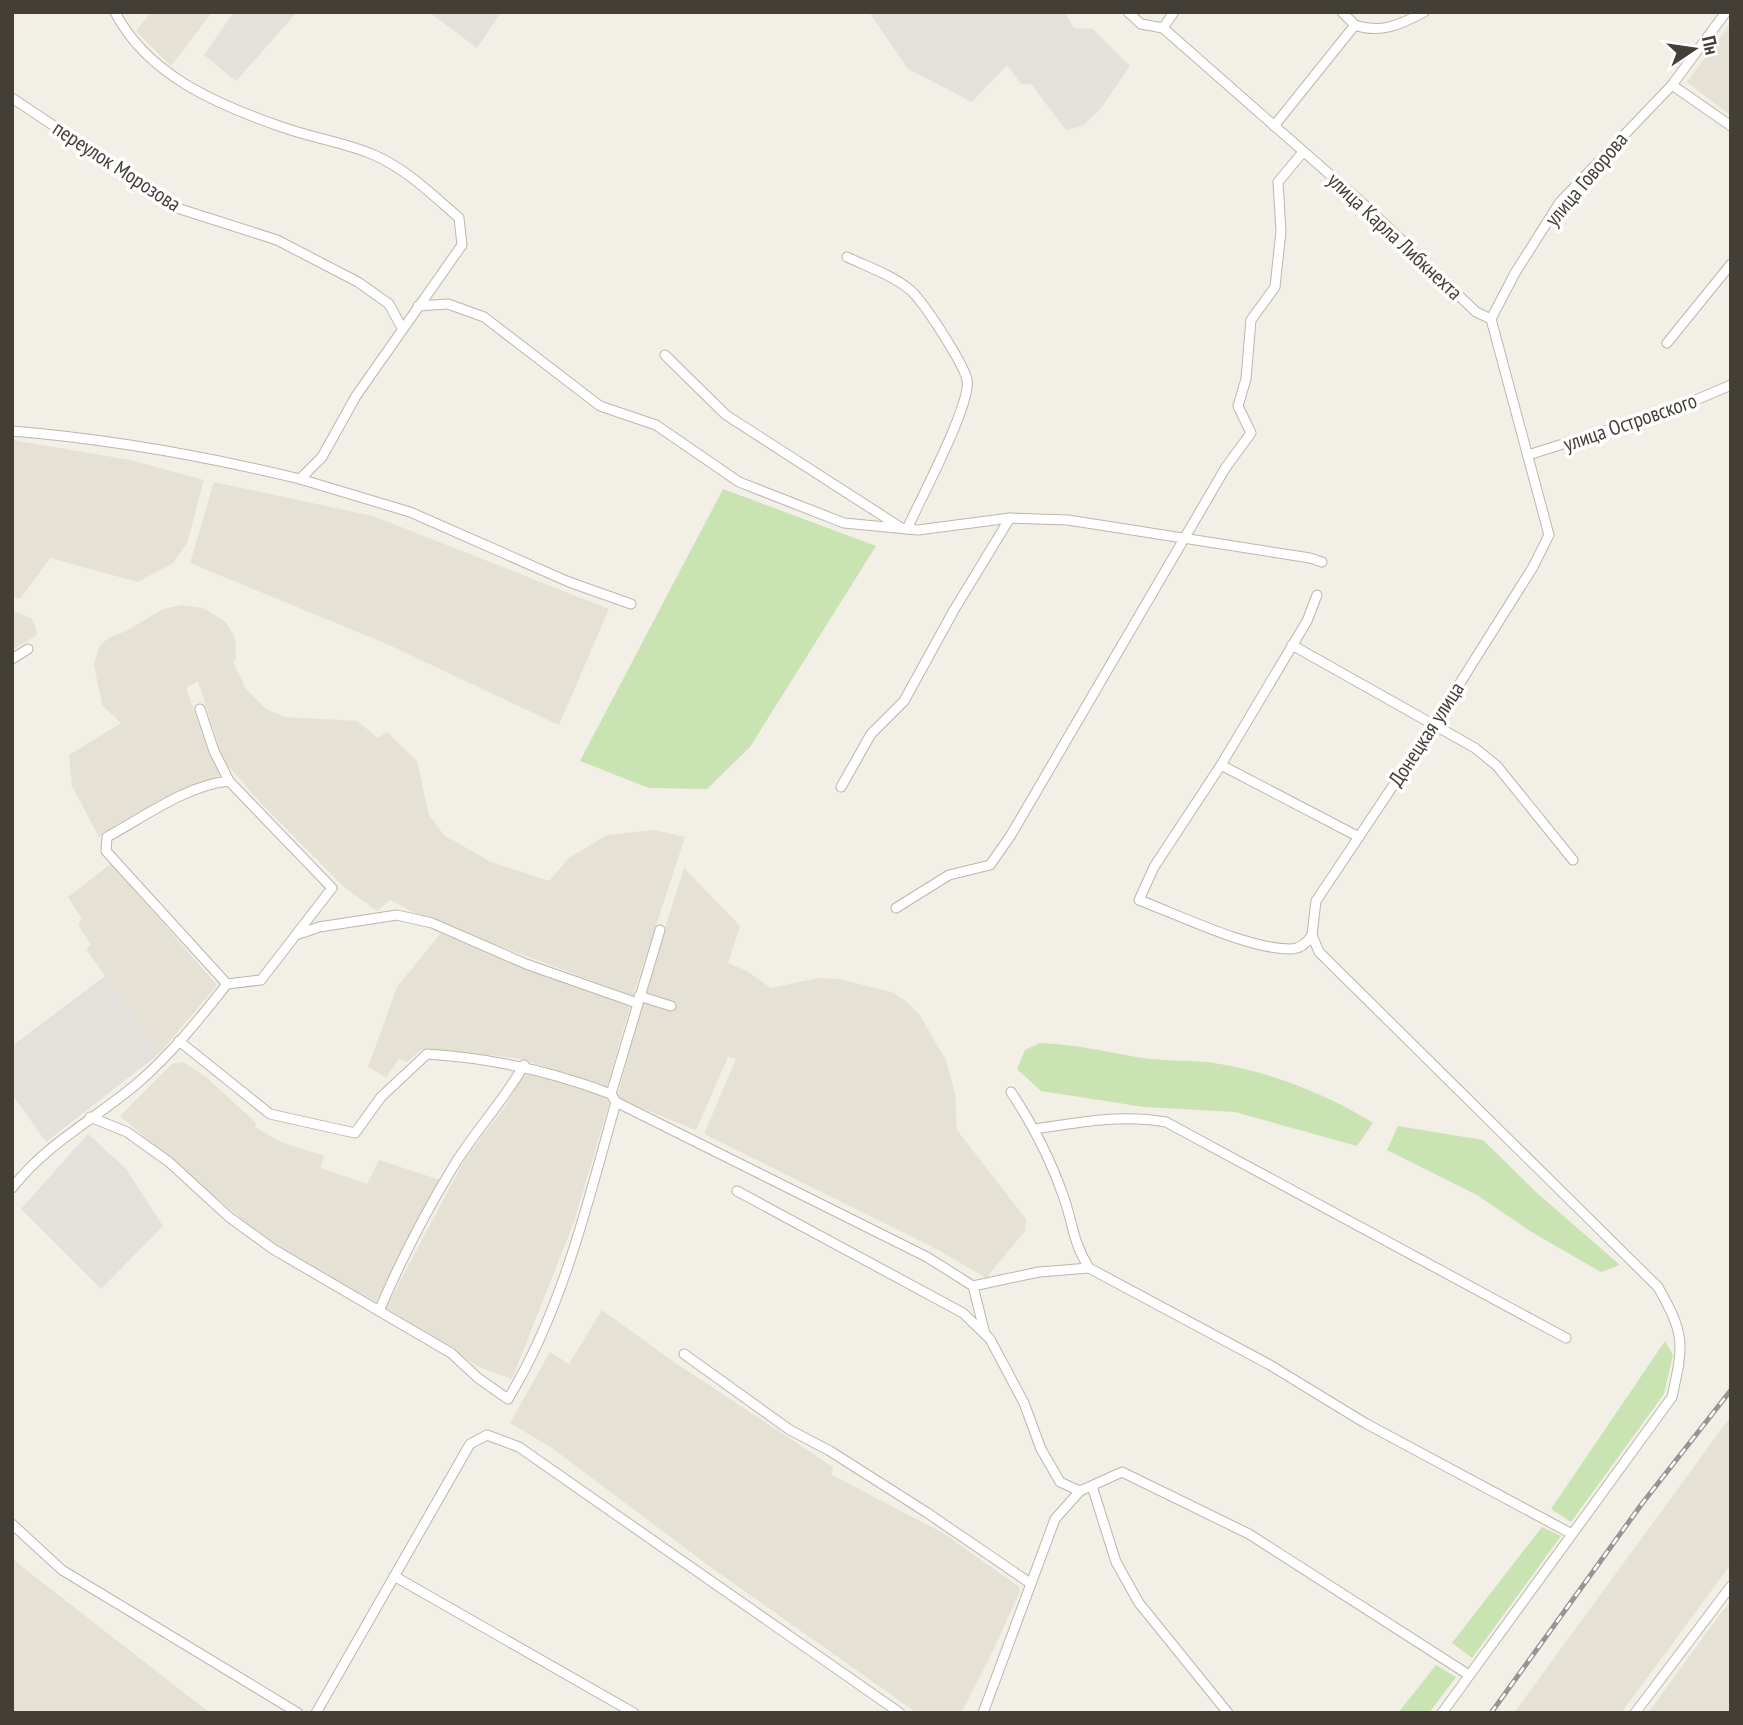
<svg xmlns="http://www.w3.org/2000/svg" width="1743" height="1725" viewBox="0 0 1743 1725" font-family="'PT Sans Narrow',sans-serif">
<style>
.residential{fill:#e5e1d5}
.industrial{fill:#e4e0db}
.green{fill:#cae3b2}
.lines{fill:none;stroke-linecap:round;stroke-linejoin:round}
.minor-casing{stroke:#bcb7aa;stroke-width:11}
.minor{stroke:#fff;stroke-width:9}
.rail-casing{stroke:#959595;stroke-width:5}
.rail{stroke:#fff;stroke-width:2.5;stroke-dasharray:8;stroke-linecap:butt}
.labels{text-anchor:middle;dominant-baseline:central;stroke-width:7;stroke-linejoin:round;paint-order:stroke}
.street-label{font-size:21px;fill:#443f36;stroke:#fff}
</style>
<rect width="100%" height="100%" fill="#f2efe6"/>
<g class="residential">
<path d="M151 12H212L171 66 136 31Z"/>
<path d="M1731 23V116L1687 82Z"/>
<path d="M12 440 130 460 204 480 187 543 173 563 138 582 50 558 20 599 12 596Z"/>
<path d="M214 482 373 516 609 609 559 725 389 645 190 563Z"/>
<path d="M182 605 203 608 226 622 235 638 236 660 233 662 246 689 266 709 284 717 357 721 378 738 387 732 417 761 429 815 444 835 491 862 549 881 569 858 607 835 655 830 685 837 633 996 425 918 390 900 377 911 344 887 261 803 223 760 198 681 186 688 207 747 221 775 137 814 99 837 72 786 69 755 121 723 102 705 94 664 99 647 108 638 126 631 163 609Z"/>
<path d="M12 611 31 618 35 624 37 635 12 650Z"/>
<path d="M111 864 217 985 160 1053 86 949 91 945 78 925 82 919 68 897Z"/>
<path d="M684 868 740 926 728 963 747 971 771 988 818 978 839 979 891 992 906 1001 919 1014 946 1060 955 1094 957 1130 1026 1219 1025 1231 986 1278 935 1248 704 1134 736 1059 728 1057 696 1130 617 1098 643 1002 672 1012 676 1003 644 994Z"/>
<path d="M441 933 630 1007 607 1087 517 1058 422 1049 407 1062 399 1059 386 1077 368 1067 397 987Z"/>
<path d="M183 1062 205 1076 256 1123 255 1127 281 1142 324 1156 321 1168 367 1184 379 1160 440 1180 376 1302 290 1255 244 1221 120 1116 172 1064Z"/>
<path d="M525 1072 598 1093 610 1101 574 1222 512 1379 479 1367 386 1308 465 1159 507 1104Z"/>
<path d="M602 1310 671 1360 833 1467 832 1475 943 1533 1019 1587 1020 1592 989 1659 961 1713H917L709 1566 552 1448 510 1423 550 1352 569 1364Z"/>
<path d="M1731 1416V1564L1621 1713H1514Z"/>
<path d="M12 1558 25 1569 210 1713H12Z"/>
<path d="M1731 1601V1713H1648L1721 1613Z"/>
</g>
<g class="industrial">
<path d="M234 12H297L236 81 204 55Z"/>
<path d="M429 12H501L477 48Z"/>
<path d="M869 12H1065L1074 28 1093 29 1130 66 1101 108 1083 126 1066 130 1031 84H1021L1007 65 972 102 908 69Z"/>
<path d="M105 976 160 1053 46 1142 12 1094V1046Z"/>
<path d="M88 1134 126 1169 163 1226 101 1289 21 1209Z"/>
</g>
<g class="green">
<path d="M723 489 876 546 750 747 707 789 649 788 580 761Z"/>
<path d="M1040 1043C1075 1044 1108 1052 1142 1058 1163 1061 1185 1060 1207 1062 1263 1069 1326 1093 1373 1123L1357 1146 1235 1112 1144 1107 1041 1091 1017 1069 1025 1050Z"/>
<path d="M1398 1126 1483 1140 1537 1193 1620 1265 1601 1272 1533 1233 1477 1195 1387 1150Z"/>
<path d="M1665 1341 1673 1355 1664 1394 1571 1522 1551 1509Z"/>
<path d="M1542 1527 1561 1536 1472 1658 1452 1643Z"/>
<path d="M1436 1665 1456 1677 1429 1713H1398Z"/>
</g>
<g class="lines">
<g class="minor-casing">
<g id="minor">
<path d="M1128 12 1141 24 1163 28 1368 208 1476 312 1491 319"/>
<path d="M1355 25C1380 34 1400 25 1424 12"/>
<path d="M1163 28 1174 12"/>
<path d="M1672 85 1726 12"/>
<path d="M12 98 177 208 277 240 358 282 389 304 402 328"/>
<path d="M1274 126 1355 25 1342 12"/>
<path d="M847 257C868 267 892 275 909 289 922 299 964 364 967 380 972 403 919 502 907 529"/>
<path d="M418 306 448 304 484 317 600 406 656 425 739 482 844 523 918 530 1010 518 1068 520 1310 558 1322 562"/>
<path d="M1491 319 1515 273 1560 202 1672 85 1731 126"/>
<path d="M1667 343 1731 264"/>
<path d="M665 355 726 415 900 527"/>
<path d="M12 431C110 439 205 456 300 479L322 457 356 396 462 245 459 218C434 196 405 168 374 155 344 142 312 138 282 127 218 105 147 75 115 12"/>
<path d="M1528 455 1677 408 1731 385"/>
<path d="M300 479 410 512 569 582 631 604"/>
<path d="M1292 645 1475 748 1497 766 1573 860"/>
<path d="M12 659 28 649"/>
<path d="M200 709 214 751 229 781"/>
<path d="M1221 765 1359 837"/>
<path d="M841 787 871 734 904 701 954 610 1010 518"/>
<path d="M896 908 949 875 990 865 1011 835 1226 467 1251 433 1238 406 1246 379 1251 320 1275 287 1281 231 1278 182 1303 152"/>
<path d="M299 934 319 927 397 915 432 923 526 964 637 1003"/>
<path d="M1312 935C1307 943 1300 949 1290 949 1248 949 1179 915 1139 900L1154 867 1221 765 1307 621 1317 595"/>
<path d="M639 996 671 1006"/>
<path d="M179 1041 270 1114 355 1133 381 1097 427 1054C492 1058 551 1071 611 1094L616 1102 927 1257 973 1286 985 1334"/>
<path d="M1011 1092C1033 1125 1051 1160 1064 1198 1074 1227 1072 1240 1089 1268"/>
<path d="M611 1094 660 930"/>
<path d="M90 1117 127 1132 169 1162 229 1217 273 1249 451 1353 478 1378 508 1399C562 1311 588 1202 616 1102"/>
<path d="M1035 1129C1080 1122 1121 1114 1166 1122L1566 1338"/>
<path d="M12 1188C49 1141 96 1119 140 1081 172 1053 201 1017 227 984L261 980 332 888 229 781C187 785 144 817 107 837L106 851 227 984"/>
<path d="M737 1191 963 1313 990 1339 1024 1403 1041 1449 1060 1482 1080 1491 1122 1472 1249 1534 1469 1675"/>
<path d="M973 1286 1039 1272 1089 1268 1270 1365 1365 1423 1572 1534"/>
<path d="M379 1311C400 1262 425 1213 453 1167 474 1132 503 1102 524 1065"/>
<path d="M684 1354 790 1430 830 1451 926 1512 1030 1583"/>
<path d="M1092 1486 1116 1562 1139 1603 1228 1713"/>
<path d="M12 1524 62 1570 298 1713"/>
<path d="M394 1576 634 1713"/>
<path d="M316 1713 470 1444 487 1435 519 1447 900 1713"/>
<path d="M983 1713 1055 1519 1080 1491"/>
<path d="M1442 1713 1672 1397C1684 1343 1685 1335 1658 1287L1319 952 1312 935 1316 901 1431 729 1533 567 1549 535 1491 319"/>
<path d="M1635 1713 1731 1586"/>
</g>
</g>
<use href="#minor" class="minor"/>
<g class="rail-casing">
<path id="rail" d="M1491 1713 1641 1505 1731 1390"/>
</g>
<use href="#rail" class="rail"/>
</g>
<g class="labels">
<g class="street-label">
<text transform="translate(117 166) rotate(33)">переулок Морозова</text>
<text transform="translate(1586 179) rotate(-50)">улица Говорова</text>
<text transform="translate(1395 236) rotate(43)">улица Карла Либкнехта</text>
<text transform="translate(1630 422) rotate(-19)">улица Островского</text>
<text transform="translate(1426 734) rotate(-57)">Донецкая улица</text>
</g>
</g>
<rect width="1743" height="1725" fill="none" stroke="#443f36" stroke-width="28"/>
<g transform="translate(1694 49) rotate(77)" stroke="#ffffff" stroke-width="5" paint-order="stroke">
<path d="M0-5L12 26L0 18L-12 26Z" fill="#443f36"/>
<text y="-10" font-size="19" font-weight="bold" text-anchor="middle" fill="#443f36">Пн</text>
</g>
</svg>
